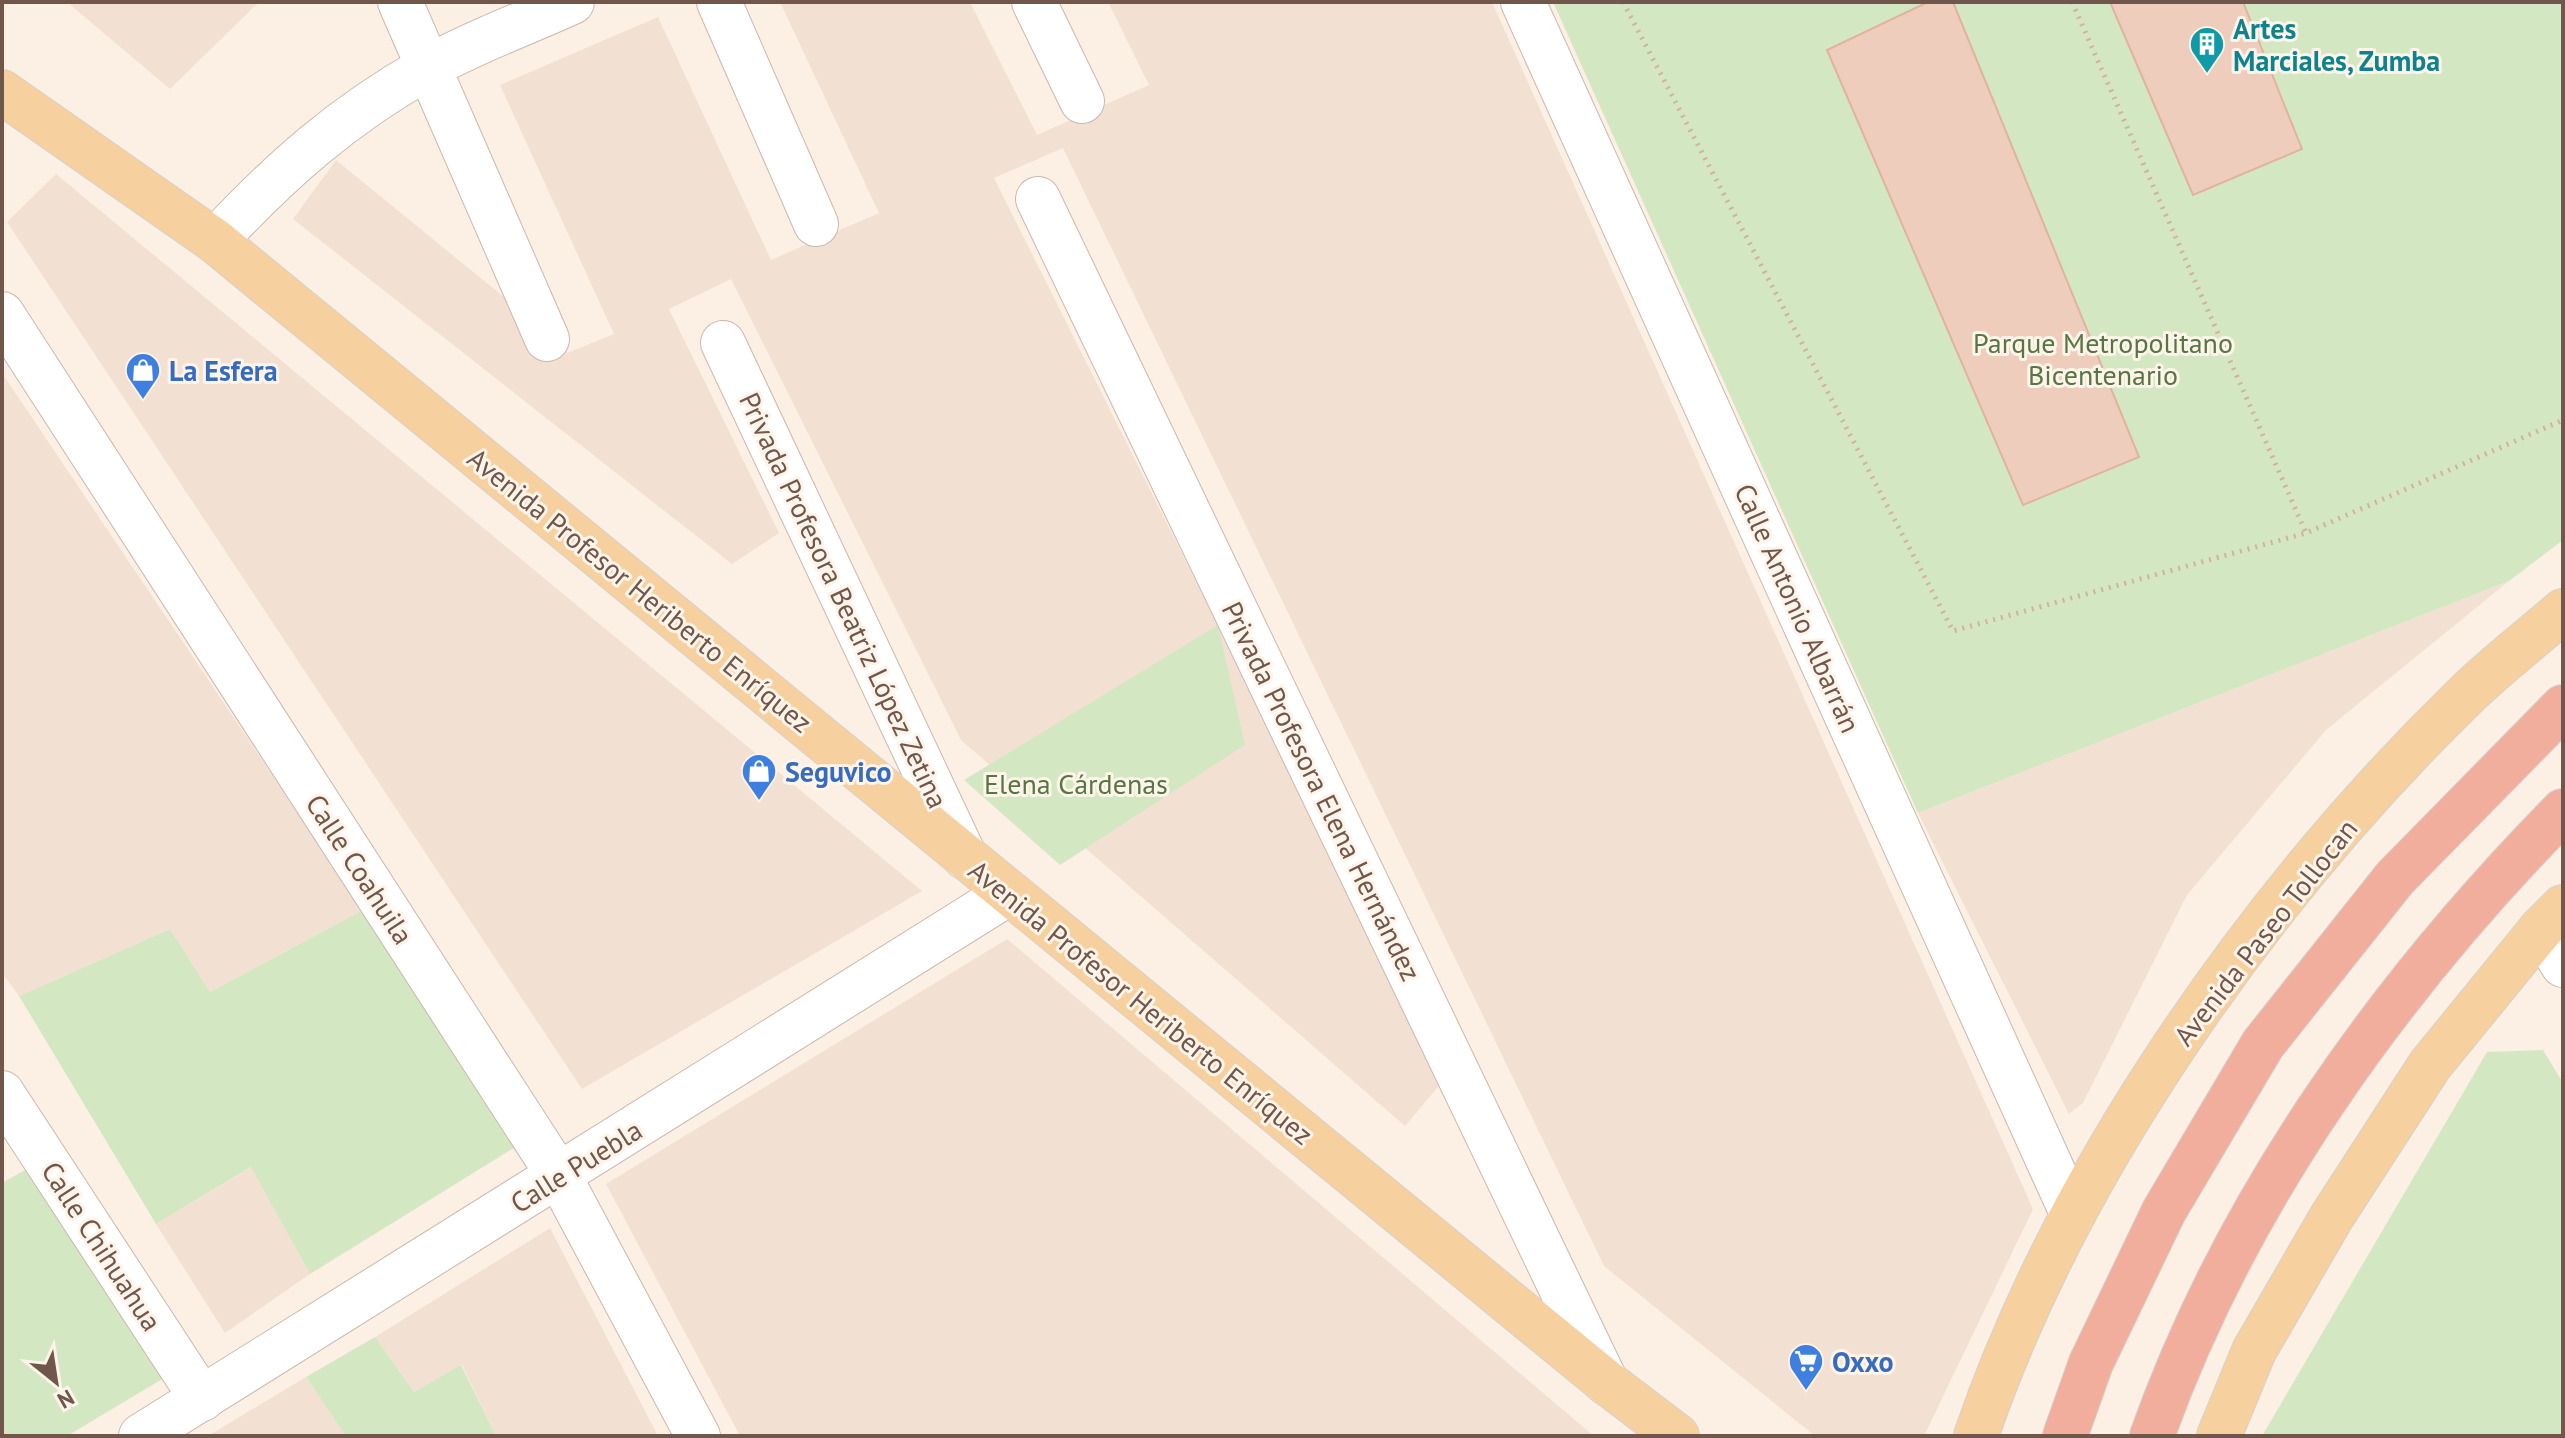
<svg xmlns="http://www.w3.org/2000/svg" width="2565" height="1438" viewBox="0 0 2565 1438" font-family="'PT Sans',sans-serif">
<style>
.residential{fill:#f2e1d2}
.green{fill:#d4e7c3}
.building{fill:#efcdbd;stroke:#e0b39e;stroke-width:2}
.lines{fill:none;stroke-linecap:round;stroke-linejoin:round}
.minor-casing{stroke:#cbb7ab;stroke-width:46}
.major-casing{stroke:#d7d0cd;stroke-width:46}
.highway-casing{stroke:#d7d0cd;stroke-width:46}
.path{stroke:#d3b0a0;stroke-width:5;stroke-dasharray:2 6;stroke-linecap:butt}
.minor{stroke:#fff;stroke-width:44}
.major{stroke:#f6d09f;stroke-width:44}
.highway{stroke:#f2ae9d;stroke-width:44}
.labels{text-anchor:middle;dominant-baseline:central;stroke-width:6;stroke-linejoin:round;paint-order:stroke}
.culture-label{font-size:28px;font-weight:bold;fill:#0d838f;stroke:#fef4e9;text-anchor:start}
.park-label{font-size:28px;fill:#567743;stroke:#fef4e9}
.shop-label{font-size:28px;font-weight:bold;fill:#366cbe;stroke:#fef4e9;text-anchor:start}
.street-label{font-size:28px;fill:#71564b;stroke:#fef4e9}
</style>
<rect width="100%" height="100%" fill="#fbf0e3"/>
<g class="residential">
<path d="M67 2H259L170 89Z"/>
<path d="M780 2H970L1037 135 1149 85 1108 2H1492L2033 1209 1924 1436H1815L1604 1266 1063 148 994 178 1445 1079 1405 1126 961 740 731 279 669 309 779 533 732 564 293 219 336 160 521 311 550 360 614 334 500 85 658 17 771 260 879 213Z"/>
<path d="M56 174 922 891 582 1089 7 222Z"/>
<path d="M2 373 363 910 210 992 170 929 19 996 2 973Z"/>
<path d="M2509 581 2326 730 2187 895 2083 1103 2069 1114 1918 813Z"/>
<path d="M1007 939 1594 1436H740L606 1184Z"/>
<path d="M252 1167 310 1274 225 1333 156 1224Z"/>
<path d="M550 1228 658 1436H496L462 1365 414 1392 375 1337Z"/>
<path d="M306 1377 347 1435 208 1436Z"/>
</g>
<g class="green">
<path d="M1553 2H2563V540L2509 581 1918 813Z"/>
<path d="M1218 625 1245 745 1060 865 964 780Z"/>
<path d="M363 910 517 1146 310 1274 251 1167 156 1224 19 996 170 929 210 992Z"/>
<path d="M2543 1050 2563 1083V1436H2262L2487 1052Z"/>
<path d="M25 1170 169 1375 67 1436H2V1183Z"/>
<path d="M375 1337 414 1392 461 1365 496 1436H346L306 1377Z"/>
</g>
<g class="building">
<path d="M1928 2H1953L2139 457 2023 505 1827 50Z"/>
<path d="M2110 2H2243L2302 149 2193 195Z"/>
</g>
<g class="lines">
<g class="minor-casing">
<g id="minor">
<path d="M400 2 547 339"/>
<path d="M719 2 816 224"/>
<path d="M1034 2 1082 101"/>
<path d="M1523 2 2072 1213"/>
<path d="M1038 199 1606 1382"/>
<path d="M215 241C280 171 343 115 427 68 473 42 524 24 572 2"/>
<path d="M2 314 559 1176 698 1436"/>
<path d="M723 343 965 857"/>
<path d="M2541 929 2563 965"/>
<path d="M2 1093 202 1399"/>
<path d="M141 1436 1009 893"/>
</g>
</g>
<g class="major-casing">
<g id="major">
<path d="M2 92 215 241 1606 1382 1677 1436"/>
<path d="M1976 1436C2068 1167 2263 892 2467 694 2497 665 2531 639 2563 611"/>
<path d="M2219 1436 2254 1351 2331 1218 2430 1065 2541 929 2563 907"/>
</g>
</g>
<g class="highway-casing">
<g id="highway">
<path d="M2065 1436 2091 1363 2164 1211 2263 1044 2395 878 2563 707"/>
<path d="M2152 1436C2236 1200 2389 988 2563 811"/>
</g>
</g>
<g class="path">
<path d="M1623 2 1953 631 2306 533 2563 420"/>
<path d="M2072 2 2306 533"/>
</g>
<use href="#minor" class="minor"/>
<use href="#major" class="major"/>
<use href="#highway" class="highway"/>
</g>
<defs>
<g id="building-pin" transform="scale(1.8)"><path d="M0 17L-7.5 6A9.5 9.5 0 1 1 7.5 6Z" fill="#0f9aa8" stroke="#fef4e9"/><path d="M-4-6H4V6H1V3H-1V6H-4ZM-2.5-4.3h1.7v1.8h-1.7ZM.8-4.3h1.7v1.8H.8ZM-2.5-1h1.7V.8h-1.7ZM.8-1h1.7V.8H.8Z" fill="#fff"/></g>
<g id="shop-pin" transform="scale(1.8)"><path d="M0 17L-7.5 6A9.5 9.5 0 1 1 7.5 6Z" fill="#3f7fe0" stroke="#fef4e9"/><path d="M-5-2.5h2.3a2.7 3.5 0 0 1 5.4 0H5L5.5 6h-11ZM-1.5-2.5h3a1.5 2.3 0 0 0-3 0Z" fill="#fff"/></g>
<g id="supermarket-pin" transform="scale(1.8)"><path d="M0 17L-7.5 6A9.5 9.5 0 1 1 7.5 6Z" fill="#3f7fe0" stroke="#fef4e9"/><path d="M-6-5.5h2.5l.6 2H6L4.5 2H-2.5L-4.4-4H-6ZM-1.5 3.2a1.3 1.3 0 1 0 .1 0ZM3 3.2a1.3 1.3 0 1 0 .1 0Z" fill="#fff"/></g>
</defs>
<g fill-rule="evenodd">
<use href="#building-pin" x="2207" y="44"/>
<use href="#shop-pin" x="143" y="370"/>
<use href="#shop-pin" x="759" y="771"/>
<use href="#supermarket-pin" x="1806" y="1361"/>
</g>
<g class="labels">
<g class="culture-label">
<text x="2233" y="28">Artes<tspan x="2233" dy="32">Marciales, Zumba</tspan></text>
</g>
<g class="park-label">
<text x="2103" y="342">Parque Metropolitano<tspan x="2103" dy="32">Bicentenario</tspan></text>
<text x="1076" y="783">Elena Cárdenas</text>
</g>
<g class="shop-label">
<text x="169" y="370">La Esfera</text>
<text x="785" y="771">Seguvico</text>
<text x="1832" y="1361">Oxxo</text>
</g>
<g class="street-label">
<text transform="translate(640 590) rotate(39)">Avenida Profesor Heriberto Enríquez</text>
<text transform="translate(844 600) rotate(65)">Privada Profesora Beatriz López Zetina</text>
<text transform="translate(1798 608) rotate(66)">Calle Antonio Albarrán</text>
<text transform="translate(1322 791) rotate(64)">Privada Profesora Elena Hernández</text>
<text transform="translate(360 869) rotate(57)">Calle Coahuila</text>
<text transform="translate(2265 932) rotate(-52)">Avenida Paseo Tollocan</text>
<text transform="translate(1141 1002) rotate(39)">Avenida Profesor Heriberto Enríquez</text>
<text transform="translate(576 1166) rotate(-32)">Calle Puebla</text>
<text transform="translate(102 1246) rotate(57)">Calle Chihuahua</text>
</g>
</g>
<rect width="2565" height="1438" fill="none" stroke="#71564b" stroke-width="8"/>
<g transform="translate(56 1382) rotate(150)" stroke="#fef4e9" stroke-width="6" paint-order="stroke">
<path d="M0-6L14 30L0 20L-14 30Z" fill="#71564b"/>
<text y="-12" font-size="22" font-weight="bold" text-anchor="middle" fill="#71564b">N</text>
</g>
</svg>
